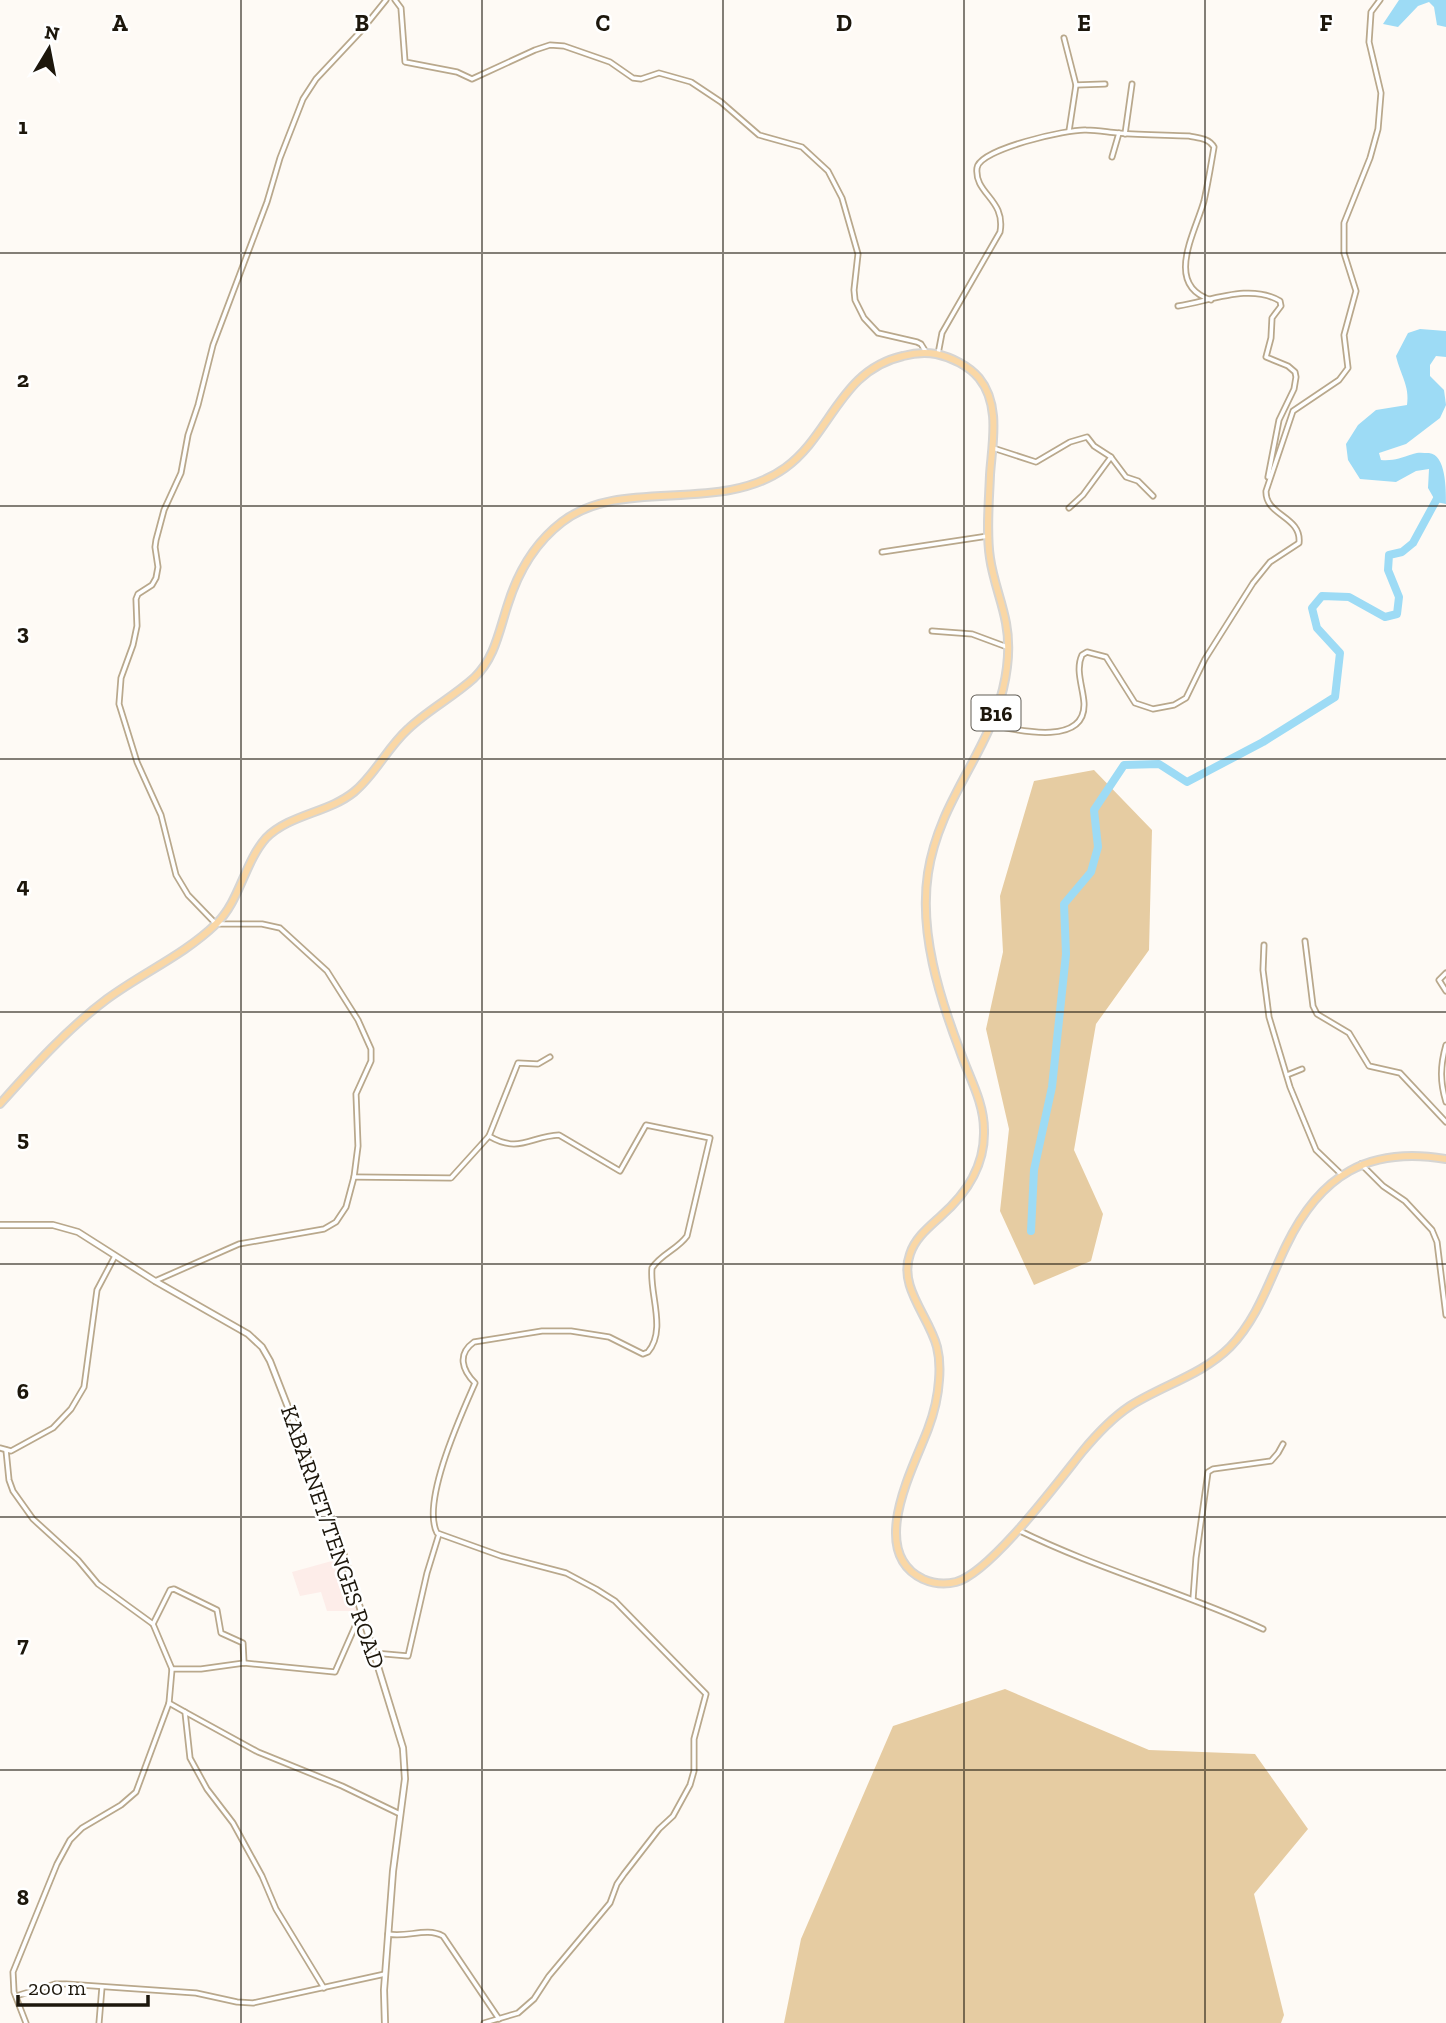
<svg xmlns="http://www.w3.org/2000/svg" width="1446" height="2023" viewBox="0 0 1446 2023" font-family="'Zilla Slab',serif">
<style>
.industrial{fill:#fdede9}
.green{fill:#e6cca2}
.water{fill:#9ddbf5}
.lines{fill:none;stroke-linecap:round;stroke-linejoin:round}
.river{stroke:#9ddbf5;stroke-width:8}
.minor-casing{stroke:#b9a88c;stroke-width:7}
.tertiary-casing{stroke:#b9a88c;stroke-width:8}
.primary-casing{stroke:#d6d5d3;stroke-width:10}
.minor{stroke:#fff;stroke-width:3.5}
.tertiary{stroke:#fff;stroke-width:4.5}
.primary{stroke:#fad7a5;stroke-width:6}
.grid{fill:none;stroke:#1d170c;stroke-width:2;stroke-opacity:0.55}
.labels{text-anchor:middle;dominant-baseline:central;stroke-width:5;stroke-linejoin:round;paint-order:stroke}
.shield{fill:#fff;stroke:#615d55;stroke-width:2}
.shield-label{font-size:21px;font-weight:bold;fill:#1d170c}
.street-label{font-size:23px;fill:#1d170c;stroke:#fff}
.grid-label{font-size:23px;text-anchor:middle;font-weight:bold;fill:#1d170c;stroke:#fff;stroke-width:5;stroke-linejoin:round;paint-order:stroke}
</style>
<rect width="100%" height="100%" fill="#fefaf5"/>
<path class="industrial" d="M339 1559 359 1611H327L321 1592 300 1596 292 1572Z"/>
<g class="green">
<path d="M1094 770 1152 830 1149 950 1096 1024 1074 1150 1103 1214 1091 1261 1034 1285 1000 1211 1009 1129 986 1029 1003 952 1000 896 1034 781Z"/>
<path d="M1005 1689 1149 1750 1255 1754 1308 1829 1254 1894 1284 2015 1281 2023H784L801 1939 893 1726Z"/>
</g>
<g class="water">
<path d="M1399 0H1446V27L1437 25 1434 7 1429 2 1418 6 1398 27 1383 24Z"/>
<path d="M1420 329 1446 331V357L1436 356 1430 365V376L1444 390 1446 405 1440 418 1406 444 1379 453 1381 460C1394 461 1400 458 1413 454 1418 452 1423 453 1429 453 1446 455 1446 488 1446 504L1436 502 1428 488 1429 469 1416 471 1396 482 1360 479 1348 460 1346 444 1358 425 1376 410 1407 405C1410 386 1400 374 1396 356L1408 333Z"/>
</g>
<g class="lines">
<path class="river" d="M1031 1231 1034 1170 1052 1087 1066 954 1064 904 1091 872 1098 847 1094 810 1124 765 1159 764 1187 782 1263 742 1335 697 1340 653 1317 628 1312 608 1322 596 1349 597 1385 617 1397 614 1399 597 1388 570 1389 555 1402 552 1413 543 1439 495"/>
<g class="minor-casing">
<g id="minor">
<path d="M395 0 401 8 405 62 457 72 472 79 535 50 550 45 564 46 610 62 633 78 641 79 659 73 691 82 721 102 759 135 802 147 828 171 842 198 858 254 854 290 855 300 864 318 878 333 917 342 921 344 926 352"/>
<path d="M1064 38 1076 85 1069 131"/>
<path d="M1076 85 1105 84"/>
<path d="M1125 134 1132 84"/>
<path d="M1112 157 1119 133"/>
<path d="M1178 306C1211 301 1250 283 1280 301L1281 306 1272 318 1271 338 1266 357 1288 366 1295 372 1296 377 1294 389 1279 420 1268 477"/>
<path d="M938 354 942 333 1000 232C1006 199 974 194 977 168 979 149 1068 129 1086 130 1097 130 1107 132 1118 133 1142 135 1165 135 1189 136 1198 138 1209 138 1214 147 1211 165 1208 183 1204 201 1196 231 1163 285 1211 300"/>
<path d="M993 448 1036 462 1070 442 1087 437 1094 446 1111 457 1126 477 1138 481 1153 496"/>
<path d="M1069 508 1083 495 1111 457"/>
<path d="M882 552 988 536"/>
<path d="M932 631 972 634 1007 647"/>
<path d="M992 725C1016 730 1086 747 1084 703 1083 687 1075 670 1082 655L1087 652 1106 657 1135 703 1153 709 1174 705 1186 698 1205 659 1253 583 1270 562 1299 543C1302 516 1265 516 1266 491L1293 411 1339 380 1348 368 1344 335 1356 291 1344 253V223L1370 158 1378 129 1381 93 1369 42 1371 12 1380 0"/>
<path d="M1305 941 1313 1006 1317 1014 1349 1033 1369 1066 1400 1073 1446 1122"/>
<path d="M1264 945 1263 970 1269 1017 1290 1087 1316 1150 1342 1175"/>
<path d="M1446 973 1439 980 1446 991"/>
<path d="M1446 1045C1440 1066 1440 1082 1446 1102"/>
<path d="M1287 1075 1302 1069"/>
<path d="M1361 1164 1383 1186 1405 1201 1432 1230 1437 1242 1446 1315"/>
<path d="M354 1177 451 1178 489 1136 518 1063 538 1064 550 1057"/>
<path d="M155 1281 239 1244 324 1229 336 1222 346 1207 354 1177 358 1146 356 1094 371 1061V1049L358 1020 327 971 280 928 262 924H216L188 895 176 875 161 815 137 762 119 704 121 678 133 645 137 626 136 599 138 594 152 585 156 578 158 567 155 547 156 540 164 510 181 473 188 435 198 405 213 345 267 202 280 158 303 99 316 79 361 31 386 0"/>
<path d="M0 1448 11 1451 53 1428 71 1409 84 1387 97 1290 115 1256"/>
<path d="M6 1450 9 1480 13 1491 33 1519 78 1560 98 1584 153 1624 172 1669 169 1703 185 1712 190 1758 207 1789 233 1823 262 1876 276 1909 324 1988"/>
<path d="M1018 1530C1097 1569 1183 1592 1263 1629"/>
<path d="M1193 1599 1196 1558 1208 1472 1213 1469 1271 1461 1278 1453 1283 1444"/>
<path d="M153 1624 170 1590 174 1589 217 1610 221 1633 243 1643 244 1663"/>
<path d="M374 1653 408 1656 427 1573 439 1534"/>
<path d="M172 1669H201L244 1663 335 1672 361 1613"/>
<path d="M185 1712 258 1752 342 1786 400 1814"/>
<path d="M388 1934C407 1938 426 1927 443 1936L499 2019"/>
<path d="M16 1996 55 1984H66L196 1993 237 2002 253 2003 385 1974"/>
<path d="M26 2023 14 1992 13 1972 57 1864 70 1840 82 1828 121 1805 136 1792 169 1703"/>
<path d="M99 2023 102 1987"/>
<path d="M484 2023 518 2013 534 1999 549 1976 610 1903 617 1884 624 1874 659 1829 673 1816 690 1785 694 1771V1739L706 1694 615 1601 596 1589 566 1573 501 1556 437 1533C421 1502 461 1415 475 1383 462 1370 457 1354 474 1342L542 1331H571L609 1337 643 1354 648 1352C667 1330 649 1293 652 1268 661 1254 678 1249 687 1236L710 1138 646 1125 620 1171 559 1135C531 1136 519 1154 489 1136"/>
</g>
</g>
<g class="tertiary-casing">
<path id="tertiary" d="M0 1225H53L78 1232 155 1281 248 1334 262 1347 270 1361 337 1533 403 1748 405 1779 393 1871 384 1990 385 2023"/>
</g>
<g class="primary-casing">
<path id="primary" d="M0 1104C33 1067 67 1029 107 999 142 973 184 955 216 924 240 901 244 863 266 838 290 814 328 813 354 792 375 775 387 748 408 729 428 710 453 697 474 678 495 658 499 631 508 604 518 572 536 542 562 522 621 476 720 515 785 468 831 435 840 370 903 356 914 353 925 352 936 354 951 357 969 366 979 378 1001 405 992 444 990 475 989 502 986 532 990 558 993 580 1002 601 1006 623 1010 644 1008 668 1003 689 987 755 939 801 928 873 919 932 939 996 960 1051 969 1077 984 1102 984 1130 985 1166 967 1193 941 1216 929 1227 915 1238 910 1254 898 1287 929 1316 937 1347 940 1359 940 1368 939 1380 938 1397 934 1413 928 1429 913 1469 867 1552 923 1579 934 1584 944 1585 956 1582 990 1573 1058 1482 1082 1452 1096 1435 1112 1418 1130 1406 1163 1385 1202 1375 1230 1347 1258 1318 1269 1281 1286 1246 1320 1175 1368 1146 1446 1159"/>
</g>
<use href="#minor" class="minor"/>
<use href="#tertiary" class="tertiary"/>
<use href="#primary" class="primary"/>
</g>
<path class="grid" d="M241 0V2023M482 0V2023M723 0V2023M964 0V2023M1205 0V2023M0 253H1446M0 506H1446M0 759H1446M0 1012H1446M0 1264H1446M0 1517H1446M0 1770H1446"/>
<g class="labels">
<rect class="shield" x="971.5" y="695.5" width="49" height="35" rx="5"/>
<g class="shield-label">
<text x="996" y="713">B16</text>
</g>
<g class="street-label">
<text transform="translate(333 1537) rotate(71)">KABARNET/TENGES ROAD</text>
</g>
</g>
<g class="grid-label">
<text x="120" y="31">A</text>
<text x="362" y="31">B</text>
<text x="603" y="31">C</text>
<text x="844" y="31">D</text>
<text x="1084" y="31">E</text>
<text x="1326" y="31">F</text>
<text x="23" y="134">1</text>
<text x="23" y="387">2</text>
<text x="23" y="640">3</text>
<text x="23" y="893">4</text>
<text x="23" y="1146">5</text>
<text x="23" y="1399">6</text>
<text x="23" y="1652">7</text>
<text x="23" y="1905">8</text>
</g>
<g transform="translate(49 49) rotate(10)" stroke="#ffffff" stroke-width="5" paint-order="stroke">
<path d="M0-5L12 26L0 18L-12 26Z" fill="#1d170c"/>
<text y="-10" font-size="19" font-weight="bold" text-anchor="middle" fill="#1d170c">N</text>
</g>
<path d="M18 1995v10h130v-10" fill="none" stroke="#1d170c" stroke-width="3.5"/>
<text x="28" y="1995" font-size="21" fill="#1d170c" stroke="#ffffff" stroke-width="5" paint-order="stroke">200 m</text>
</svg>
